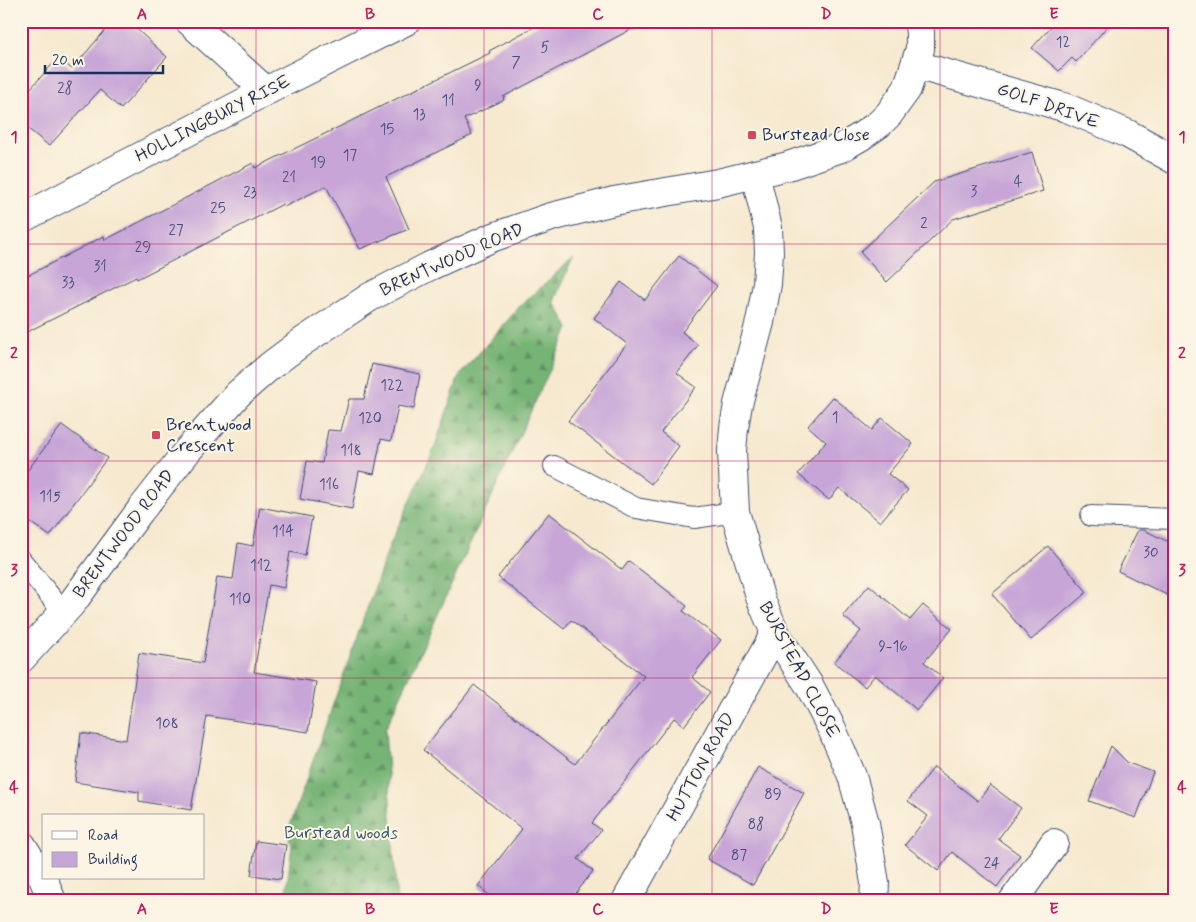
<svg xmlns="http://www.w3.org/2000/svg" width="1196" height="922" viewBox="0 0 1196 922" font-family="Mynerve,sans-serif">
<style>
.forest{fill:url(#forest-firs);stroke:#48726a}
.building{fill:#c7a6d7}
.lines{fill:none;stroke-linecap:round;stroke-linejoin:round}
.lane-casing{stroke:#3c4b6f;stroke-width:22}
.street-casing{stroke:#3c4b6f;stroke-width:30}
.lane{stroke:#fff;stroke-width:20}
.street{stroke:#fff;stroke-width:28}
.grid{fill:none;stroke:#c2185b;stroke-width:1;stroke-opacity:0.55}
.poi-dot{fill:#d1495b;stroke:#fcf5e5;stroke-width:2}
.labels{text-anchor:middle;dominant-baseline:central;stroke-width:4;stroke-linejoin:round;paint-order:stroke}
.number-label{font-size:15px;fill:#464d7c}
.street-label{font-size:18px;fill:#1b2f5e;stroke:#fcf5e5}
.poi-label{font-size:18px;fill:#1b2f5e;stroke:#fcf5e5;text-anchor:start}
.park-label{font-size:18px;fill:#395869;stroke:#fcf5e5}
.neatline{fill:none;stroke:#c2185b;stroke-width:2}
.grid-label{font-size:16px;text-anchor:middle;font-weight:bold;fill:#c2185b}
</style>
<defs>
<pattern id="forest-firs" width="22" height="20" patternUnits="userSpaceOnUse" patternTransform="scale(1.25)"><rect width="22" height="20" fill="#76b475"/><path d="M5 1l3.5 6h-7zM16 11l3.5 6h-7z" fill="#609363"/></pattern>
</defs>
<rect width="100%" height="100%" fill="#fcf5e5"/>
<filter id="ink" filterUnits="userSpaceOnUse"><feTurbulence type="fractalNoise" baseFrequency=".02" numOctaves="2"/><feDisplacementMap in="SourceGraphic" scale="10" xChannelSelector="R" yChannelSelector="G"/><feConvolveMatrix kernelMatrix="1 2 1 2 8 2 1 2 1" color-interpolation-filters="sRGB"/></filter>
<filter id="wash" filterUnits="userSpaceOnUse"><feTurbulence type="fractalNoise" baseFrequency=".0096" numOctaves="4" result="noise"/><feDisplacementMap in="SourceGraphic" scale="20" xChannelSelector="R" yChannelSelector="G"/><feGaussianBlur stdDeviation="1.12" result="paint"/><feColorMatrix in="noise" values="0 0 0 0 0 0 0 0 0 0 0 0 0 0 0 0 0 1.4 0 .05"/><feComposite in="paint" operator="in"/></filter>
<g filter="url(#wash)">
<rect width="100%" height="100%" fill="#f6e9cf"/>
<path class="forest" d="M573 258 554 301 569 328 385 730 397 901H285L292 845 287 834 389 547 434 449 459 376 520 306Z"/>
<g id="blocks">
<g class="building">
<path d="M113 21H128L167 57 121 109 100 90 49 146 21 123V99L58 58 72 69Z"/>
<path d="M545 21H647L503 97 504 100 464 119 472 135 386 177 409 229 360 249 326 186 284 207 283 204 137 279 136 277 21 335V279L104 236 105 240 253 163 255 168 490 53 489 51Z"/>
<path d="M1056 21H1112L1076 62 1072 58 1059 71 1032 48Z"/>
<path d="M1032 152 1043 191 953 219 887 282 860 252 934 182Z"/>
<path d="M679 256 717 286 682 332 698 345 677 373 696 387 661 432 679 446 651 484 568 421 627 344 594 318 621 282 645 300Z"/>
<path d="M372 364 420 374 414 409 398 406 391 441 381 439 374 474 359 471 352 509 300 499 307 461 322 463 328 430 341 431 349 399H364Z"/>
<path d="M833 397 872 430 882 418 913 444 888 474 908 490 880 522 839 488 829 500 798 474 826 442 808 426Z"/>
<path d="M62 425 107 458 50 536 21 516V479Z"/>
<path d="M260 507 312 517 305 555 290 552 284 588 269 585 254 672 316 682 308 732 207 716 191 810 139 801V792L75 782 81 733 126 740 139 653 203 663 217 577 233 579 238 543 253 546Z"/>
<path d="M549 513 622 570 629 561 687 606 683 611 721 640 692 677 710 692 684 726 674 718 592 823 601 830 578 859 593 871 570 901H497L478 886 522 829 423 750 474 685 575 764 644 676 571 620 564 629 498 577Z"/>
<path d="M1138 530H1144L1175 545V599L1118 571Z"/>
<path d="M1048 546 1087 592 1031 640 992 594Z"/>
<path d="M869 585 910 620 923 605 952 629 924 662 943 678 917 710 875 675 865 687 834 662 861 631 843 616Z"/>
<path d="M1111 746 1128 763 1153 772 1136 818 1089 801Z"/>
<path d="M758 767 804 793 753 885 707 859Z"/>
<path d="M934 767 978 801 990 785 1021 808 998 839 1020 855 997 887 952 852 938 871 905 845 928 816 908 801Z"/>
<path d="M256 841 286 845 281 879 251 875Z"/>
</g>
</g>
</g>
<g filter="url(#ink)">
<use href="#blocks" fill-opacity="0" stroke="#3c4b6f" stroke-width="1"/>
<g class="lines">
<g class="lane-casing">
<g id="lane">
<path d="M554 466 636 508 694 518 735 512"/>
<path d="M1091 516 1175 519"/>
<path d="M21 560 63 612"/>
</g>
</g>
<g class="street-casing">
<g id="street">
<path d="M189 21 266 91"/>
<path d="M916 65 1067 108 1128 134 1175 160"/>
<path d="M755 174 768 228 769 253 767 284 760 322 738 404 734 428 732 451 735 512 760 597 775 633 809 685 832 729 852 776 865 823 875 883 874 901"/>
<path d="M21 219 266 91 406 21"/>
<path d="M21 659 72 603 140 511 188 450 238 394 270 366 302 342 370 297 430 266 491 238 551 217 614 201 718 183 788 166 841 148 860 137 879 124 889 114 907 89 920 49V32L918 21"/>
<path d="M21 844 43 878 52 901"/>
<path d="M626 901 775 633"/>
<path d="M1013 901 1054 843"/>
</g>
</g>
<use href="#lane" class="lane"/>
<use href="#street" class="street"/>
</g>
</g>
<path class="grid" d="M256 21V901M484 21V901M712 21V901M940 21V901M21 244H1175M21 461H1175M21 678H1175"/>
<g class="poi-dot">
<rect x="747" y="130" width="10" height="10" rx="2.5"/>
<rect x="151" y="430" width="10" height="10" rx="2.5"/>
</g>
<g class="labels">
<g class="number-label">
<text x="1063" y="43">12</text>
<text x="545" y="48">5</text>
<text x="516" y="63">7</text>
<text x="478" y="86">9</text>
<text x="65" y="89">28</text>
<text x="448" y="101">11</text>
<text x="419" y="115">13</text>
<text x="387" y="130">15</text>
<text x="350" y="156">17</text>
<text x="318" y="163">19</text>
<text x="289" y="178">21</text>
<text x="1018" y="182">4</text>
<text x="974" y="192">3</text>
<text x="250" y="193">23</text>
<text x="218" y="209">25</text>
<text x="924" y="224">2</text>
<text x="176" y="231">27</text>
<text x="143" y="248">29</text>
<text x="100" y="267">31</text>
<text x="68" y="283">33</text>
<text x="392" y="386">122</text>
<text x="835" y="418">1</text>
<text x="370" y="419">120</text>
<text x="351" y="451">118</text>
<text x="329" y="485">116</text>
<text x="50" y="497">115</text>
<text x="283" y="532">114</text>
<text x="1151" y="553">30</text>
<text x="261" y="566">112</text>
<text x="240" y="600">110</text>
<text x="893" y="647">9-16</text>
<text x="167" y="724">108</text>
<text x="773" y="795">89</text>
<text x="756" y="825">88</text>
<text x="739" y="856">87</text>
<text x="992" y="864">24</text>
</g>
<g class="street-label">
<text transform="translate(1048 106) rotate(19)">GOLF DRIVE</text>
<text transform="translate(213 119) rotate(-27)">HOLLINGBURY RISE</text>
<text transform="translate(452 260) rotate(-24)">BRENTWOOD ROAD</text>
<text transform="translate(124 534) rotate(-53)">BRENTWOOD ROAD</text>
<text transform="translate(799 670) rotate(62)">BURSTEAD CLOSE</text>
<text transform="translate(701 767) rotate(-61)">HUTTON ROAD</text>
</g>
<g class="poi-label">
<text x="762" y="135">Burstead Close</text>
<text x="166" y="425">Brentwood<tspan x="166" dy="21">Crescent</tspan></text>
</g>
<g class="park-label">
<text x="341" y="833">Burstead woods</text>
</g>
</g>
<rect width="1196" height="922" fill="none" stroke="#fcf5e5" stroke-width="55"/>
<rect x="42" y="814" width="162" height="65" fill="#fcf5e5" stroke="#a2a6af"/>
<rect x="52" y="831" width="25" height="8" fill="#ffffff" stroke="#a2a6af"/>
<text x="88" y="840" font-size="15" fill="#1b2f5e">Road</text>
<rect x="52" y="852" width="25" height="15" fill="#c7a6d7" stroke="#a2a6af"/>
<text x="88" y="864" font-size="15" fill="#1b2f5e">Building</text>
<path d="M45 65v8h118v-8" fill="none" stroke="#1b2f5e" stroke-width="2.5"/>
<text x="52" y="65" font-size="15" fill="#1b2f5e" stroke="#fcf5e5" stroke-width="4" paint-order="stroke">20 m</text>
<rect x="28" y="28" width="1140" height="866" class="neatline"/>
<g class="grid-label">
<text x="142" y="19">A</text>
<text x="370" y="19">B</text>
<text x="598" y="19">C</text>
<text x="826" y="19">D</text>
<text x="1054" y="19">E</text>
<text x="14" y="142">1</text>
<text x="1182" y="142">1</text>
<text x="14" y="358">2</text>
<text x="1182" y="358">2</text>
<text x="14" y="575">3</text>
<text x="1182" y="575">3</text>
<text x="14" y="792">4</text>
<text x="1182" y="792">4</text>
<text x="142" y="914">A</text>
<text x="370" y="914">B</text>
<text x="598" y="914">C</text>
<text x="826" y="914">D</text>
<text x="1054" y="914">E</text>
</g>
</svg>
